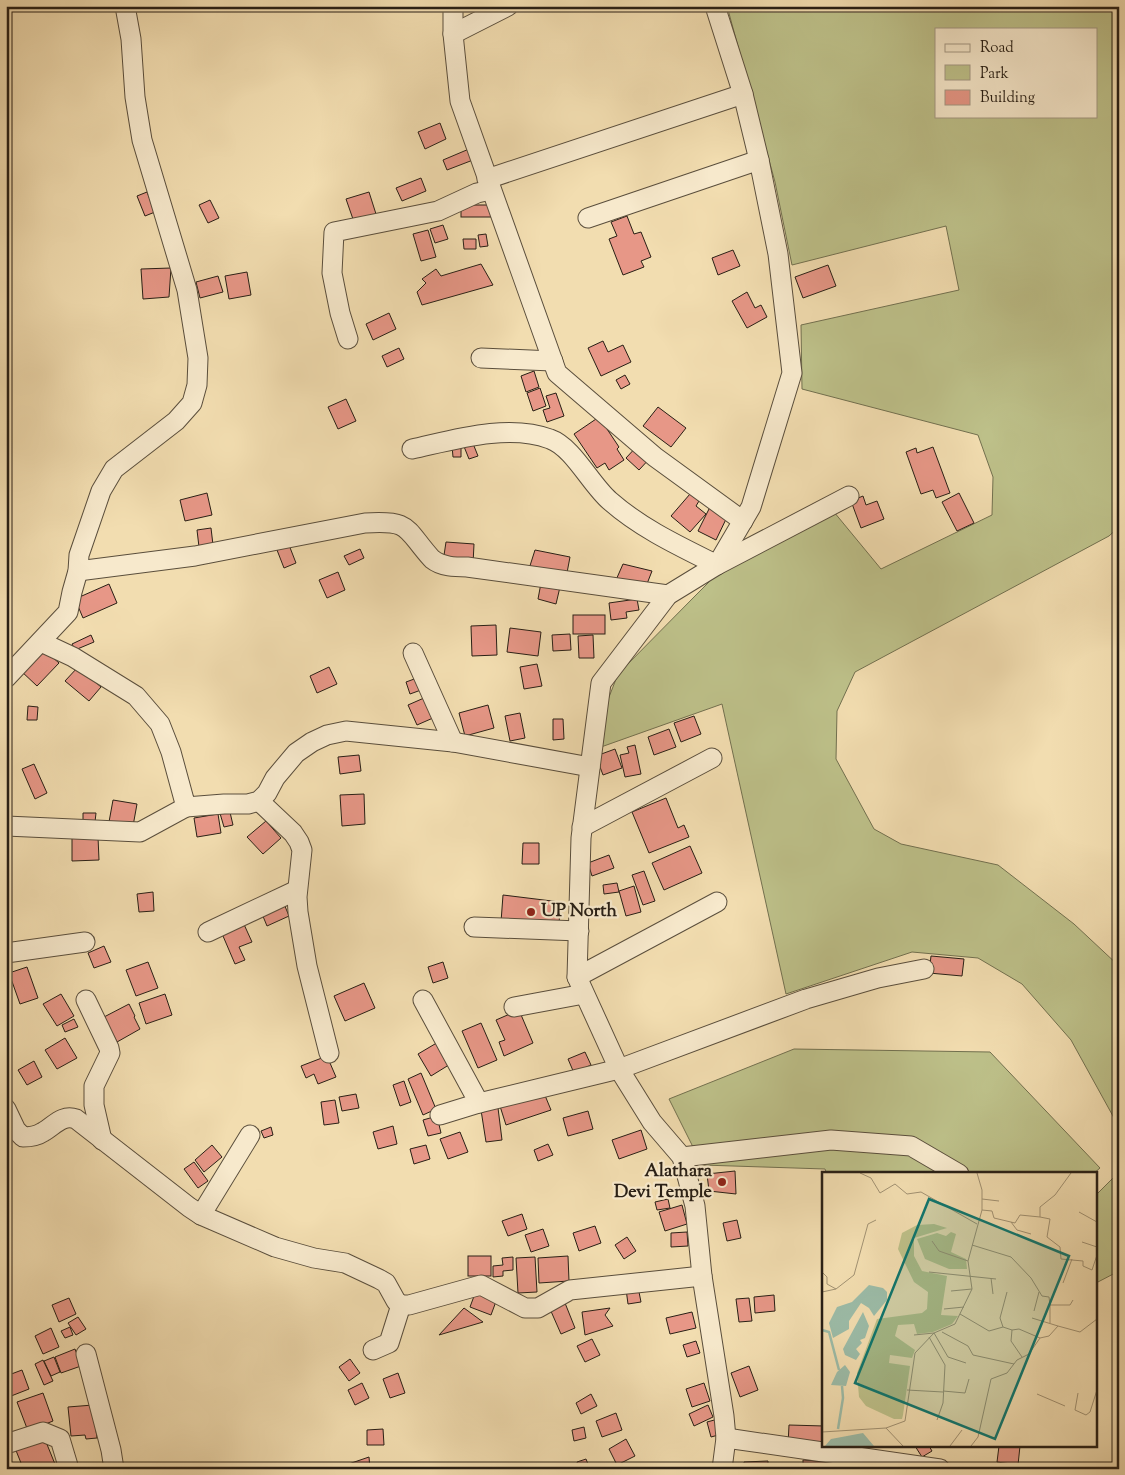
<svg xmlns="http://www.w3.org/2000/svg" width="1125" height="1475" viewBox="0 0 1125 1475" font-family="'Sorts Mill Goudy',serif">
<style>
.green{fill:#bdc089;stroke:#72704f;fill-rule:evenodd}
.building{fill:#e79787;stroke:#281f15}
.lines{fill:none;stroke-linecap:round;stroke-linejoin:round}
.minor-casing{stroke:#5a4e3c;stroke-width:21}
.minor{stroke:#f7e9cc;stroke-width:19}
.poi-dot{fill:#8f2418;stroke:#f7e9cc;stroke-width:2}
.labels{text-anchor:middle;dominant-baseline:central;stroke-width:4.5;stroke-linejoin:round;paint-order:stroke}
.poi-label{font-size:18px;font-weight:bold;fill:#281f15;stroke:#f7e9cc;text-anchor:start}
.inset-river{fill:none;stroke:#9cbca8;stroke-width:2.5}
.inset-road{fill:none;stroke:#a19172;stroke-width:1}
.view{fill:#0f766e;fill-opacity:0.15;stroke:#0f766e;stroke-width:2.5}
.inset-edge{fill:none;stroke:#281f15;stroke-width:2.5}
</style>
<rect width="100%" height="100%" fill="#f2ddb0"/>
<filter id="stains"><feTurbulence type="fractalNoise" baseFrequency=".004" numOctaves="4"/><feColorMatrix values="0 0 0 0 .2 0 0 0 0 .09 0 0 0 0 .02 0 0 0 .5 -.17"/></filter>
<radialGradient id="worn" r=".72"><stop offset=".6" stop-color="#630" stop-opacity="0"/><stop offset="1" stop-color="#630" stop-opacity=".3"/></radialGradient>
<g class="green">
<path d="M727 6H1116L1119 14V527L1109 536 855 672 837 711 836 759 874 829 901 844 998 865 1074 924 1119 966V1127L1071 1040 1022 984 978 958 912 952 786 994 722 704 601 747 602 715 618 674 694 597 726 565 834 512 881 569 992 515 993 477 978 435 802 389 801 325 959 290 946 226 792 265 775 182ZM936 29H1096V116H936Z"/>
<path d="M794 1049 990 1052 1100 1168 1093 1174H827L825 1169 702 1165 669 1099Z"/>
<path d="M1119 1172V1271L1096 1283V1195Z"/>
</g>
<g class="building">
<path d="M440 123 446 139 425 149 418 132Z"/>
<path d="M469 149 473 160 447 170 443 160Z"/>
<path d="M421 178 426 191 402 201 396 188Z"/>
<path d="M147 192 155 212 145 216 137 196Z"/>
<path d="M369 192 376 214 354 222 346 199Z"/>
<path d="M210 200 219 218 208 223 199 205Z"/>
<rect x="461" y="205" width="30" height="12"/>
<path d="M627 216 634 234 641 232 651 257 641 261 644 267 623 275 609 239 617 236 611 222Z"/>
<path d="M443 225 448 239 435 243 430 229Z"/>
<path d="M428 230 436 257 421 261 413 234Z"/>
<path d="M486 234 488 246 480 247 478 235Z"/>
<path d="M463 239H476V249H464Z"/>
<path d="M733 250 740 266 718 275 712 258Z"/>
<path d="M481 264 493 285 422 305 417 292 426 283 422 279 436 269 441 276Z"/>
<path d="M828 265 836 286 803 298 795 277Z"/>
<path d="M171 268 169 297 143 299 141 269Z"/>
<path d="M247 272 251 295 229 299 225 276Z"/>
<path d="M218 276 223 292 200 298 196 282Z"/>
<path d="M747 292 755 308 761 305 767 317 747 328 732 301Z"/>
<path d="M389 313 396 329 373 340 366 324Z"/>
<path d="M603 341 608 352 623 345 631 362 601 376 588 348Z"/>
<path d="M399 348 404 359 387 367 382 356Z"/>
<path d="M534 371 539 387 526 392 521 376Z"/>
<path d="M625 375 630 384 621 389 616 380Z"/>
<path d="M540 388 546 406 533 411 527 393Z"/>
<path d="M556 393 564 416 547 422 543 410 550 408 546 396Z"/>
<path d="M346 399 356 421 338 429 328 407Z"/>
<path d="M658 407 686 428 671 447 643 426Z"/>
<path d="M599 417 619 447 617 449 624 460 609 470 605 463 597 468 574 434Z"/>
<path d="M472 441 478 456 469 459 463 444Z"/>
<path d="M639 444 652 456 639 470 626 458Z"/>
<path d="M452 446H461V457H453Z"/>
<path d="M933 447 950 493 936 498 933 490 921 494 906 452 916 448 917 453Z"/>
<path d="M207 493 212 515 185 521 180 500Z"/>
<path d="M959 493 974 523 957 531 942 502Z"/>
<path d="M690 494 699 501 696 506 706 514 690 532 671 516Z"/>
<path d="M863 496 866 505 877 501 884 519 861 528 851 501Z"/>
<path d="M710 507 728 515 716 540 698 531Z"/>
<path d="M211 528 213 545 199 547 197 530Z"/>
<path d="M446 542 474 544 473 564 443 562Z"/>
<path d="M289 545 296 563 284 568 277 550Z"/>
<path d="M360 549 364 558 349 565 344 556Z"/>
<path d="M535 550 570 557 566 578 528 572Z"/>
<path d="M623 564 652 571 645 589 616 580Z"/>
<path d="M338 572 345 590 327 598 319 580Z"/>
<path d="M541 583 560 587 556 604 538 599Z"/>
<path d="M109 584 117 603 83 618 75 599Z"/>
<path d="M637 599 639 610 626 612 627 618 611 620 609 603Z"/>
<rect x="573" y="615" width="32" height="19"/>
<path d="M496 625 497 655 472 656 471 626Z"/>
<path d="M510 628 541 632 538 656 507 652Z"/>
<path d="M570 634 571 650 553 651 552 635Z"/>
<path d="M91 635 94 642 75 650 72 644Z"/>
<path d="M593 635 594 658H579L578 636Z"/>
<path d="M42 648 59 663 37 686 20 670Z"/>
<path d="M537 664 542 686 524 689 520 667Z"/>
<path d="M78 667 101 687 89 701 65 681Z"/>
<path d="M329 667 337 684 317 693 310 676Z"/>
<path d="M417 678 421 690 410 694 406 682Z"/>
<path d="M424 698 433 718 417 725 408 705Z"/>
<path d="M488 705 494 728 465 736 459 713Z"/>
<path d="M28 706 38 707 37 720H27Z"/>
<path d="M520 713 525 738 510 741 505 716Z"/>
<path d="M694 716 701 734 681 742 674 723Z"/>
<path d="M553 719H563L564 739 553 740Z"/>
<path d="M669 729 676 747 654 755 648 737Z"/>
<path d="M635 745 641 774 625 777 620 755 629 753 627 747Z"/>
<path d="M615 749 622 768 603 775 596 756Z"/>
<path d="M359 755 361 771 340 774 338 757Z"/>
<path d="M34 764 47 793 35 799 22 769Z"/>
<path d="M364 794 365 824 342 826 340 795Z"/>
<path d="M666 798 678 828 684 825 689 837 649 853 632 812Z"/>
<path d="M113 800 137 804 133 826 109 822Z"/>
<path d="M229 808 233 825 224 827 219 810Z"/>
<path d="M83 813H96L95 822H83Z"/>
<path d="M218 814 221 833 197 837 194 818Z"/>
<path d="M266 821 281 838 263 854 247 837Z"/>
<path d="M98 837 99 860 72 861V838Z"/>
<path d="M523 843H539V864H522Z"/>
<path d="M690 846 702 873 664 890 652 863Z"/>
<path d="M609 855 614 868 592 876 588 863Z"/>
<path d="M644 871 655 901 643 905 632 875Z"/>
<path d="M617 883 619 892 604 894 603 885Z"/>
<path d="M634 886 641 912 626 916 619 891Z"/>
<path d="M153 892 154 911 139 912 137 894Z"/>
<path d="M503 895 560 902 559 927 501 922Z"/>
<path d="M282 899 289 916 267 926 260 909Z"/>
<path d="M242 920 252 942 239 947 245 960 235 964 220 929Z"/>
<path d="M104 946 111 962 94 968 88 953Z"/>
<path d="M931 956 964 959 962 976 929 973Z"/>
<path d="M148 962 158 988 136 996 126 970Z"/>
<path d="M443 962 448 978 433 983 428 967Z"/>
<path d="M27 967 38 998 20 1004 9 973Z"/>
<path d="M364 983 375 1008 345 1021 334 996Z"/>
<path d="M61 994 74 1016 57 1026 43 1004Z"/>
<path d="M165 994 172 1015 146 1024 139 1003Z"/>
<path d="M129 1004 135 1016 134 1017 140 1029 117 1042 104 1017Z"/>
<path d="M519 1010 533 1043 504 1056 499 1042 505 1040 496 1020Z"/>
<path d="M74 1019 78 1027 65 1032 62 1025Z"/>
<path d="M481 1023 497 1060 478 1068 462 1031Z"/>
<path d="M65 1038 77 1058 57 1069 45 1050Z"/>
<path d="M440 1041 452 1063 431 1076 418 1054Z"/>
<path d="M585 1052 591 1065 574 1073 568 1059Z"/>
<path d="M327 1056 336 1077 318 1084 314 1074 306 1078 301 1066Z"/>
<path d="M34 1061 42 1077 27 1085 18 1070Z"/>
<path d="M421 1073 436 1109 423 1115 408 1079Z"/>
<path d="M404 1081 411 1102 400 1106 393 1085Z"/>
<path d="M544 1093 551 1110 506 1125 499 1103Z"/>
<path d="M356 1094 359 1108 342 1111 339 1097Z"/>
<path d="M335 1100 339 1123 324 1125 321 1102Z"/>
<path d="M498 1108 502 1140 486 1142 481 1110Z"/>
<path d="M588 1111 593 1129 568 1136 563 1118Z"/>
<path d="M437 1116 441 1133 428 1136 423 1120Z"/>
<path d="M393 1126 397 1144 378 1149 373 1132Z"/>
<path d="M271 1127 273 1135 264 1138 261 1131Z"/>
<path d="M641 1130 647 1149 619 1159 612 1140Z"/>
<path d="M460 1132 468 1152 448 1159 440 1139Z"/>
<path d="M548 1144 553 1155 538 1161 534 1150Z"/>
<path d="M212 1145 222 1157 204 1172 195 1160Z"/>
<path d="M426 1145 430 1159 414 1164 410 1149Z"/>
<path d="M194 1162 208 1181 198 1188 184 1169Z"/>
<path d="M735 1171 736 1194 709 1191 707 1174Z"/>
<path d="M668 1199 670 1208 657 1210 655 1202Z"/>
<path d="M682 1205 687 1224 665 1231 659 1212Z"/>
<path d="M522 1214 527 1229 508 1236 502 1221Z"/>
<path d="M737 1220 741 1238 727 1241 723 1223Z"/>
<path d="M595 1226 601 1243 579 1251 573 1233Z"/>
<path d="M543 1229 549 1246 531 1252 525 1235Z"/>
<path d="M687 1232 688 1246 671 1247V1233Z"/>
<path d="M627 1237 636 1251 624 1259 615 1245Z"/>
<rect x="468" y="1256" width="23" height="20"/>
<path d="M568 1256 569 1281 539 1283 538 1258Z"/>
<path d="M513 1257V1270L503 1271V1276L493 1277V1266L503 1265 502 1258Z"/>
<path d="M535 1257 537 1292 518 1293 516 1258Z"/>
<path d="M638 1287 641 1302 628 1304 626 1289Z"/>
<path d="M477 1288 498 1296 491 1315 470 1307Z"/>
<path d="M774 1295 775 1311 755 1313 754 1297Z"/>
<path d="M69 1298 76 1314 59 1322 52 1305Z"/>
<path d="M749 1298 752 1321 739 1322 736 1299Z"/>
<path d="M565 1303 575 1328 561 1334 550 1309Z"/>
<path d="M464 1308 483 1322 439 1335Z"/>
<path d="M610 1308 605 1315 613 1326 585 1335 582 1312Z"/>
<path d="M692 1312 696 1328 670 1334 666 1318Z"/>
<path d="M78 1317 86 1329 76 1335 68 1323Z"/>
<path d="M70 1327 73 1335 65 1338 61 1331Z"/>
<path d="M51 1328 59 1347 43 1354 35 1336Z"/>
<path d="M592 1339 600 1355 585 1362 577 1346Z"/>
<path d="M696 1341 700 1353 687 1357 683 1345Z"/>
<path d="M75 1349 81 1366 61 1373 55 1357Z"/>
<path d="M54 1357 60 1372 51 1376 44 1361Z"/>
<path d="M350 1359 360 1373 349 1381 339 1367Z"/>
<path d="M43 1360 53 1381 44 1385 35 1364Z"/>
<path d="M749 1366 758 1390 740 1397 731 1373Z"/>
<path d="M22 1370 29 1389 6 1398V1376Z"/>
<path d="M398 1373 405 1393 390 1398 383 1379Z"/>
<path d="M362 1383 369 1398 355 1405 348 1390Z"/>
<path d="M704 1383 710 1401 692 1407 686 1389Z"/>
<path d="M43 1393 53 1421 28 1431 17 1402Z"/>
<path d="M591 1394 597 1406 581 1414 576 1403Z"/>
<path d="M93 1405 97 1438 86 1439 85 1435 71 1436 68 1407Z"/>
<path d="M708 1405 713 1417 694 1426 689 1414Z"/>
<path d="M616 1413 622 1430 602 1437 596 1421Z"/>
<path d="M718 1419 722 1434 711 1437 707 1422Z"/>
<path d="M789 1425 824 1426V1446L788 1445Z"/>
<path d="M584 1427 586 1438 574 1441 572 1430Z"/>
<path d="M383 1429 384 1445H367V1430Z"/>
<path d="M44 1437 57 1469H16L15 1466 21 1463 15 1448Z"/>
<path d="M626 1439 635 1456 617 1465 609 1449Z"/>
<path d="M915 1446H929L932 1451 922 1457Z"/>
<path d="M999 1446H1020L1018 1465 997 1462Z"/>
<path d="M369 1457 370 1469H334Z"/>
<path d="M586 1459 590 1469H579L577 1462Z"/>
<path d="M803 1460 835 1462 834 1469H803Z"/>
<path d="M768 1461V1469H744V1462Z"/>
<path d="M840 1461 860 1464 859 1469H839Z"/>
</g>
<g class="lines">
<g class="minor-casing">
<g id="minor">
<path d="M453 6V34L460 101 557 373 655 457 743 521"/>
<path d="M715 6 743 94 759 160 778 254 792 373 751 507 717 565 668 595 601 683 581 838 577 977 619 1069 652 1122 682 1157 695 1206 702 1276 724 1416 726 1438 722 1469"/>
<path d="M453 34 508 6"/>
<path d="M487 179 743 94"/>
<path d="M588 218 759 160"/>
<path d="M348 339 340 313 332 273 334 232 438 211 477 193 491 190"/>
<path d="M481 358 553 361"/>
<path d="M412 449C453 440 508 423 550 439 573 447 591 485 610 501 642 529 679 546 717 565L849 496"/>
<path d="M78 571 195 556 365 523C412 520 404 528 432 559 442 567 455 567 467 567L668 595"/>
<path d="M41 642 73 657 136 696 160 724 171 752 186 807 224 804H248L259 801 267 793 275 778 296 753 312 742 327 735 346 731 453 742 590 767"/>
<path d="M413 653 453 742"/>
<path d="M6 678 68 612 72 592 78 571 79 555 101 491 114 469 176 421 192 403 197 385 198 358 187 290 142 140 135 97 131 39 125 6"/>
<path d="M259 801 293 833 299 842 302 850 297 897 298 912 307 966 329 1053"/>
<path d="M6 826 140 832 186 807"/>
<path d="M582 827 712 758"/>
<path d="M474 927 579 931"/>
<path d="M208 932 297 890"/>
<path d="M6 953 85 942"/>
<path d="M577 977 717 902"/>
<path d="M86 1000 109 1048 110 1053 94 1086V1105L102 1140"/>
<path d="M423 1000 479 1103"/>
<path d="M514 1007 584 994"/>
<path d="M6 1109 16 1130 23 1137C30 1137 37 1136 43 1132 54 1126 62 1114 76 1119L189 1207 201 1215 275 1247 314 1258 345 1263 379 1279 386 1283 396 1301 401 1305H409L481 1285 525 1308H538L570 1290 702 1276"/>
<path d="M440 1115 479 1103 619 1069 806 999 878 978 924 969"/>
<path d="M682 1157 831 1140 911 1146 959 1174"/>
<path d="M201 1215 250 1135"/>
<path d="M373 1350 389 1343 401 1305"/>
<path d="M86 1354 111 1450 114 1469"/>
<path d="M726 1438 940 1469"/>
<path d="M6 1444 43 1432 60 1439 69 1469"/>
</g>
</g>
<use href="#minor" class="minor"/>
</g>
<g class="poi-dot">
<circle cx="531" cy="912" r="5"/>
<circle cx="722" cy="1182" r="5"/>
</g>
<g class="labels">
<g class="poi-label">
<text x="541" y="912">UP North</text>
<text x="712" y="1172" text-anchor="end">Alathara<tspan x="712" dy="21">Devi Temple</tspan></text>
</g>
</g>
<g transform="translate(822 1172)">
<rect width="275" height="275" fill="#f2ddb0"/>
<path d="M112 52 125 56 92 66V84L100 99 125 104 119 143 136 144 130 152 111 160 95 162 92 152 76 153 73 164 93 178 90 186 68 183 67 191 88 194 81 243 80 247H72L44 234 37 225 35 201 55 147 100 141 105 137 106 120 92 110 76 77 80 61 95 53ZM129 60 134 62 129 80 144 87 145 97H127L103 87 95 67 115 61 124 64Z" fill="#bdc089"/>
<path d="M47 113 61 116 65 120V128L52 144 47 136 39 131 27 149V157L11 166 7 151 15 135 30 130ZM41 140 47 154 43 166 38 168 40 171 34 177 38 182 34 188 23 183 21 177ZM23 193 28 200 24 214 9 213 15 200ZM41 261 52 274H3L9 267Z" fill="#9cbca8"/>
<path class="inset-river" d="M0 158 7 160 17 198M16 257 21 226 20 214"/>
<path class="inset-road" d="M38 1 49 6 58 21 73 12 85 22 99 20 155 52M160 27 177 29M160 38 170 39 172 46 193 51 198 43 218 45V35L233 23 249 1M257 40 275 50M218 45 228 47 225 65 238 75 239 87 261 89V94L270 98 275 83M189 50 195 58 209 62M110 69 117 79 146 89M260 70 275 75M150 73 189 85 209 106 220 124 227 125 228 133H248L251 128M0 100 5 105V112L14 117M107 100 174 107M169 106 171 122M241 111 250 87M129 119 150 117M0 120 14 117 32 103 46 52 54 48M228 133V151M122 137 142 135M212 139 217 120M138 142 167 159 181 155 190 158 189 169 200 185M210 146 236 154M181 155 178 146 185 120M190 158 197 157 218 166M120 160 146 174 151 183 192 192M92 163 112 161 126 185 144 191M107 165 123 193 121 231 115 248M85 218 121 220M121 219 143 221 147 207M256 221 253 238 264 243 268 240 275 218M215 222 243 234M64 256 83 249 93 181 112 161 133 152 150 117 146 89 160 38V18L155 1M0 260 64 256 81 274M128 274 140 258M149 274 156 265 169 207 185 201 195 188 207 182 218 166 227 164 236 154 258 160 275 147"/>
<path class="view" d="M107 27 247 84 173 267 33 211Z"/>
<rect width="275" height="275" class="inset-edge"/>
</g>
<rect width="1125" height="1475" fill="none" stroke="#f2ddb0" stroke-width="25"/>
<rect x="8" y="8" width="1110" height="1460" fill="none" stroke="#281f15" stroke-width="2.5"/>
<rect x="12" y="12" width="1100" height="1450" fill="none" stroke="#281f15"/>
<rect x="935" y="28" width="162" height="90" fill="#f7e9cc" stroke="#a49883"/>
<rect x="945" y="44" width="25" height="8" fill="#f7e9cc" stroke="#a49883"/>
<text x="980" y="52" font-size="15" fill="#281f15">Road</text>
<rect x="945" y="65" width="25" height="15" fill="#bdc089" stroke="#a49883"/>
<text x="980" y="78" font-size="15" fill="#281f15">Park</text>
<rect x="945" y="90" width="25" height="15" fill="#e79787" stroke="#a49883"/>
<text x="980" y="102" font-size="15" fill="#281f15">Building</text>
<rect width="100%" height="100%" filter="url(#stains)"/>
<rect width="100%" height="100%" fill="url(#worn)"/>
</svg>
